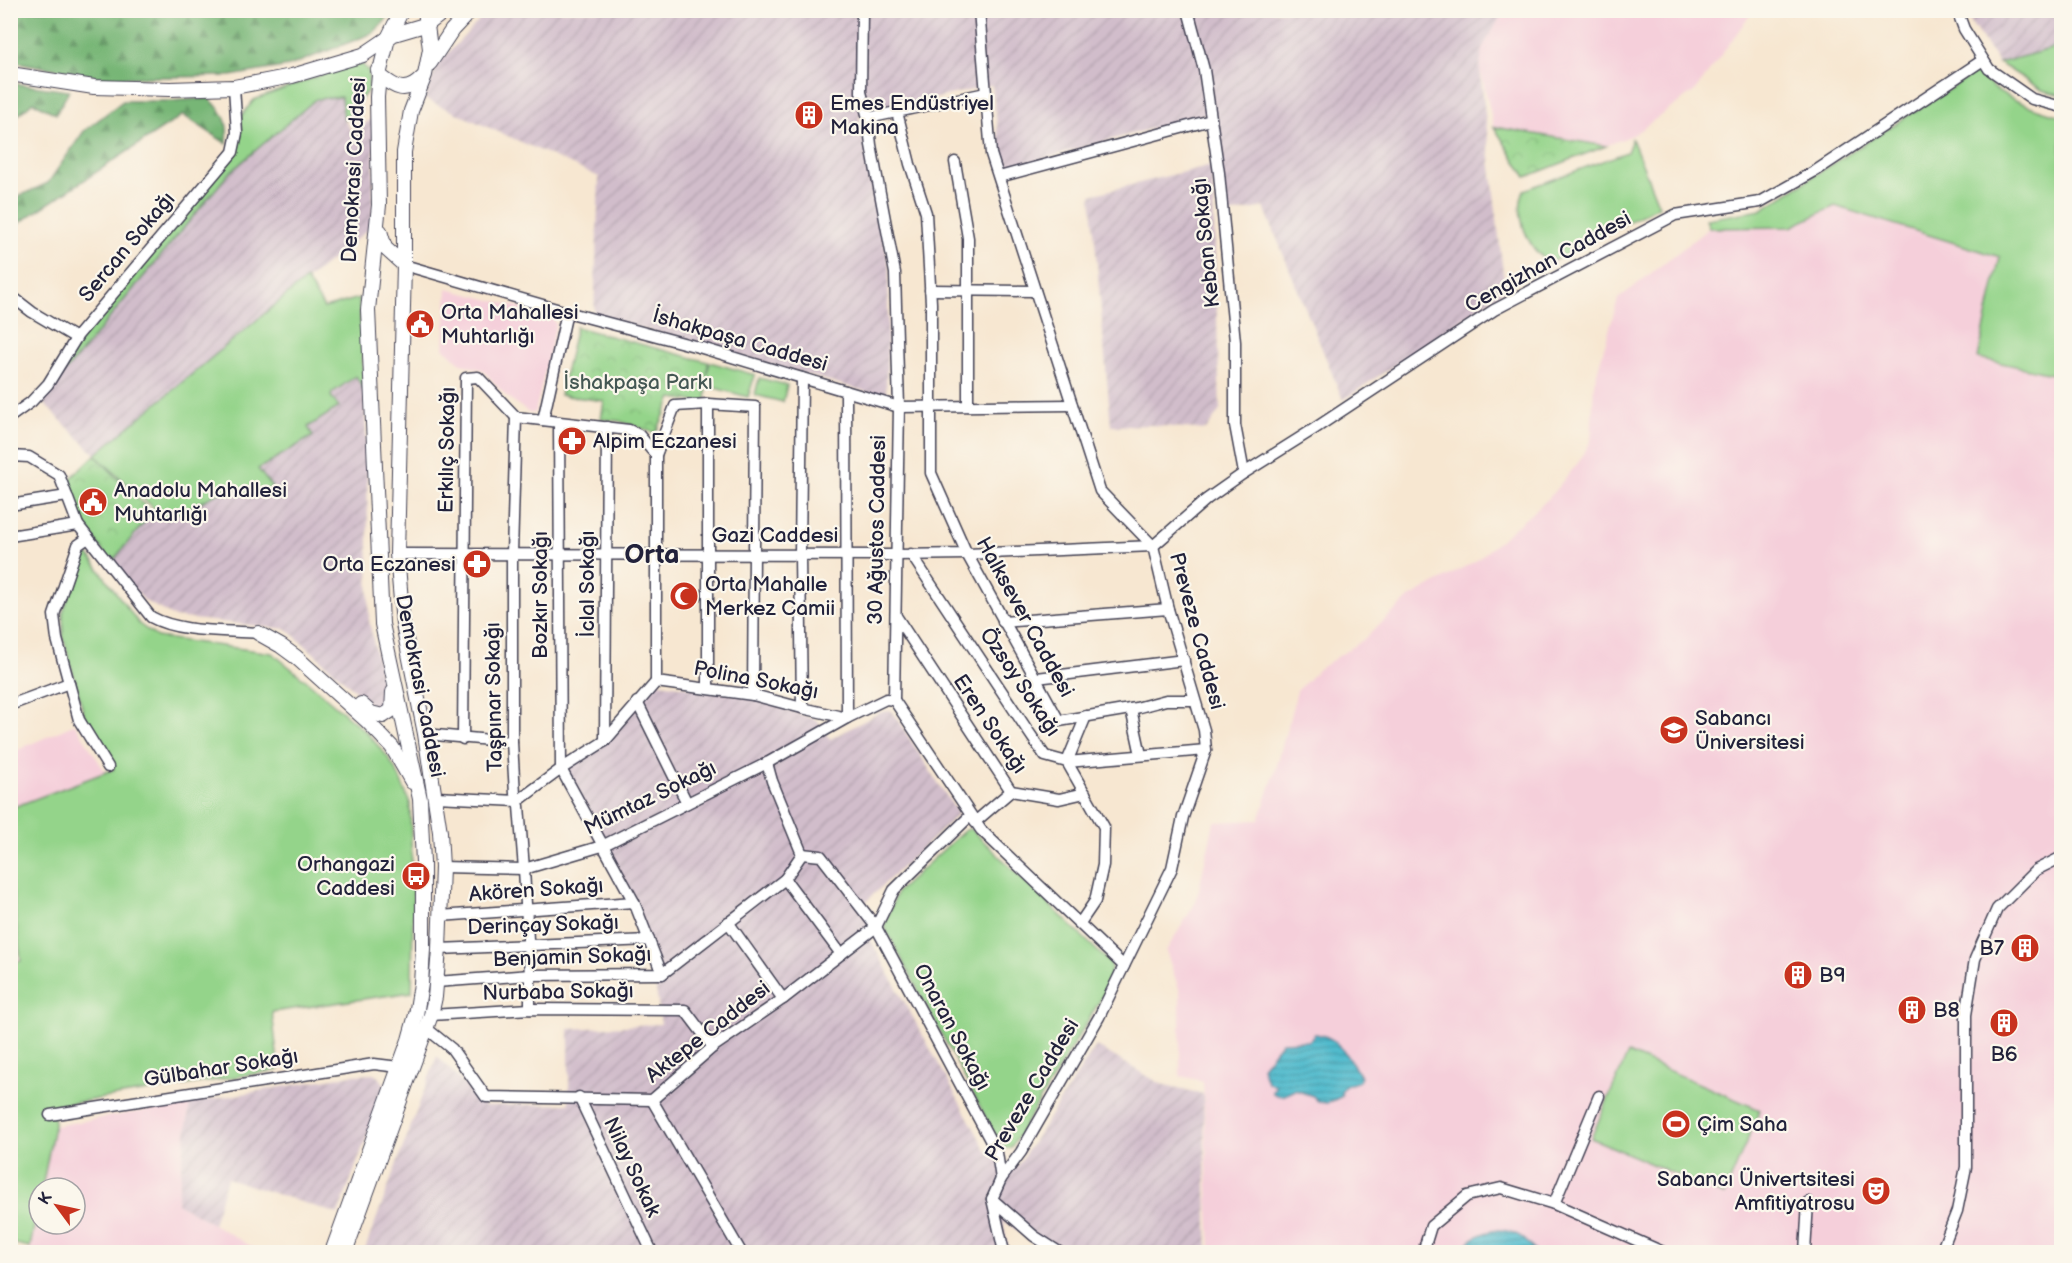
<svg xmlns="http://www.w3.org/2000/svg" width="2072" height="1263" viewBox="0 0 2072 1263" font-family="'Balsamiq Sans',sans-serif">
<style>
.built{fill:#f5cfda}
.industrial{fill:url(#industrial-furrows)}
.grass{fill:#94d48a;stroke:#5b7b62;stroke-width:1.5}
.forest{fill:url(#forest-firs);stroke:#4c6c58;stroke-width:1.5}
.park{fill:url(#park-crowns);stroke:#5b7b62;stroke-width:1.5}
.water{fill:url(#water-rules);stroke:#3a6e84;stroke-width:1.5}
.lines{fill:none;stroke-linecap:round;stroke-linejoin:round}
.minor-casing{stroke:#424052;stroke-width:13}
.major-casing{stroke:#424052;stroke-width:16}
.minor{stroke:#fff;stroke-width:10}
.major{stroke:#fff;stroke-width:14}
.labels{text-anchor:middle;dominant-baseline:central;stroke-width:4.5;stroke-linejoin:round;paint-order:stroke}
.poi-label{font-size:21px;fill:#22223b;stroke:#fbf7ec;text-anchor:start}
.street-label{font-size:21px;fill:#22223b;stroke:#fbf7ec}
.park-label{font-size:21px;fill:#445753;stroke:#fbf7ec}
.district-label{font-size:27px;font-weight:bold;fill:#22223b;stroke:#fbf7ec}
</style>
<defs>
<pattern id="industrial-furrows" width="10" height="10" patternUnits="userSpaceOnUse" patternTransform="scale(1.5)"><rect width="10" height="10" fill="#d1bdcb"/><path d="M-1 1l2-2M0 10L10 0M9 11l2-2" fill="none" stroke="#b3a2af"/></pattern>
<pattern id="forest-firs" width="22" height="20" patternUnits="userSpaceOnUse" patternTransform="scale(1.5)"><rect width="22" height="20" fill="#77b676"/><path d="M5 1l3.5 6h-7zM16 11l3.5 6h-7z" fill="#619462"/></pattern>
<pattern id="park-crowns" width="20" height="18" patternUnits="userSpaceOnUse" patternTransform="scale(1.5)"><rect width="20" height="18" fill="#94d48a"/><path d="M2 6a3 3 0 1 1 6 0M12 15a3 3 0 1 1 6 0" fill="none" stroke="#7fb678"/></pattern>
<pattern id="water-rules" width="6" height="5" patternUnits="userSpaceOnUse" patternTransform="scale(1.5)"><rect width="6" height="5" fill="#51bbcd"/><path d="M0 2.5h6" fill="none" stroke="#4398a8"/></pattern>
</defs>
<rect width="100%" height="100%" fill="#fbf7ec"/>
<filter id="ink" filterUnits="userSpaceOnUse"><feTurbulence type="fractalNoise" baseFrequency=".0167" numOctaves="2"/><feDisplacementMap in="SourceGraphic" scale="12" xChannelSelector="R" yChannelSelector="G"/><feConvolveMatrix kernelMatrix="1 2 1 2 8 2 1 2 1" color-interpolation-filters="sRGB"/></filter>
<filter id="wash" filterUnits="userSpaceOnUse"><feTurbulence type="fractalNoise" baseFrequency=".008" numOctaves="4" result="noise"/><feDisplacementMap in="SourceGraphic" scale="24" xChannelSelector="R" yChannelSelector="G"/><feGaussianBlur stdDeviation="1.35" result="paint"/><feColorMatrix in="noise" values="0 0 0 0 0 0 0 0 0 0 0 0 0 0 0 0 0 1.4 0 .05"/><feComposite in="paint" operator="in"/></filter>
<g filter="url(#wash)">
<rect width="100%" height="100%" fill="#f7e7d1"/>
<g class="built">
<path d="M1504 11H1753L1695 91 1633 135 1526 177 1494 127 1480 69 1482 48Z"/>
<path d="M1835 206 2000 257 1978 358 2061 373V1252H1211L1203 1081 1180 1076V992L1166 951 1196 902 1214 822 1259 820 1276 769 1297 691 1319 669 1363 640 1409 598 1477 560 1547 500 1578 463 1591 441 1594 383 1618 299 1709 228 1791 227Z"/>
<path d="M447 289 550 315 556 324 535 413H529L506 396 483 370 462 364 444 349Z"/>
<path d="M75 724 106 773 11 808V753Z"/>
<path d="M10 881 21 961 11 963H10Z"/>
<path d="M190 1103 177 1203 261 1252H29L39 1202V1224H75V1188H42L54 1126Z"/>
</g>
<g class="industrial">
<path d="M488 11H1504L1482 48 1480 69 1505 290 1343 400 1264 207 1229 214 1207 113 1009 168 1002 164 992 85 859 116 889 266 886 397 594 315 599 177 425 99 437 65Z"/>
<path d="M1967 11H2061V46L1999 63 1971 23Z"/>
<path d="M341 97 344 120 352 132 375 117 372 226 96 455 41 401 229 173 316 99Z"/>
<path d="M1212 165 1220 410 1206 430 1151 425 1111 426 1091 195Z"/>
<path d="M356 376 364 388 367 464 369 620 387 708 378 711 287 629 174 617 144 600 111 563 152 513 166 519 231 487 255 498 258 470 313 436 308 427 339 408 331 395Z"/>
<path d="M654 682 754 697 818 721 830 739 879 713 891 710 958 814 859 908 870 925 865 930 987 1152 1016 1168 1096 1046 1161 1084 1203 1094 1208 1252H1050L1003 1221 1009 1252H364L437 1056 485 1106 569 1104V1029L661 1024 653 969 632 912 557 768 604 738Z"/>
<path d="M375 1074 386 1085 338 1214 227 1178 213 1224 177 1203 190 1103 351 1075Z"/>
</g>
<g class="grass">
<path d="M2061 46V95L2042 90 1999 63Z"/>
<path d="M362 64 369 72V89L344 120 341 97 316 99 229 173 41 401 81 338 241 136V116L254 100 342 67Z"/>
<path d="M1976 72C1997 96 2031 108 2061 116V376L1978 358 2000 257 1835 206 1791 227 1709 228 1706 219 1761 210Z"/>
<path d="M1632 139 1659 206 1550 263C1527 249 1514 215 1524 190L1627 152Z"/>
<path d="M306 279 324 308 359 298 364 391 356 376 332 393 331 396 339 407 308 427 313 436 258 469 272 487 255 498 231 487 166 519 95 455Z"/>
<path d="M710 362 755 375 748 397 704 385Z"/>
<path d="M759 378 787 385 783 402 755 395Z"/>
<path d="M88 554 139 624 157 637 272 653 308 682 367 733 388 757 398 774 410 803 413 904 412 992 272 1012 279 1070 54 1106V1126L42 1188H39V1202L30 1247 11 1243 10 963 21 961 11 881V808L114 769 85 718 63 636V612L81 559Z"/>
<path d="M971 829 1111 964 1110 984 1011 1148H1002L884 926 897 892 965 830Z"/>
<path d="M1628 1053 1760 1110 1724 1195 1591 1138Z"/>
</g>
<g class="forest">
<path d="M10 11 11 10 391 11 385 21 373 33 289 66 230 76 104 78 11 61Z"/>
<path d="M11 83 69 91 56 114 33 102 11 121Z"/>
<path d="M209 98C225 114 229 120 227 144L183 115 13 227 11 225V200L48 183 84 131 123 101H171Z"/>
</g>
<g class="park">
<path d="M1494 127 1606 146 1526 177Z"/>
<path d="M576 327 708 362 706 403 672 398 656 433 619 421 601 419 604 401 560 395Z"/>
<path d="M95 455 152 513 111 563 82 521 67 482Z"/>
</g>
<g class="water">
<path d="M1315 1034C1341 1036 1346 1059 1361 1076L1359 1081 1345 1086 1341 1092 1342 1096 1328 1103 1319 1102 1313 1096 1295 1090C1287 1094 1279 1099 1272 1092L1276 1086 1267 1082 1262 1067 1282 1042 1309 1041Z"/>
<path d="M1498 1230C1515 1230 1526 1238 1535 1252H1462C1469 1237 1483 1232 1498 1230Z"/>
</g>
</g>
<g filter="url(#ink)">
<g class="lines">
<g class="minor-casing">
<g id="minor">
<path d="M862 10 861 92 868 118 871 145 895 273 899 407 894 700 981 830 1124 966"/>
<path d="M979 10 991 154 1100 491 1153 546 1168 609 1204 730 1206 750 1183 817 1172 868 1099 1017 1021 1152 1001 1179 992 1199 1004 1252"/>
<path d="M1188 10 1204 70 1219 173 1235 342V425L1244 473"/>
<path d="M1957 10 1964 29 1989 69 2032 99 2062 107"/>
<path d="M897 112 910 164 926 213 931 303V473L967 554 1059 721 1136 708 1166 700H1194"/>
<path d="M868 118 986 93"/>
<path d="M955 162 968 238V406"/>
<path d="M999 177 1211 120"/>
<path d="M404 265 567 312 702 348 899 407 1072 405"/>
<path d="M930 290 1035 291"/>
<path d="M10 295 32 312 76 338"/>
<path d="M708 404V687"/>
<path d="M10 417 31 402 48 384 78 335 233 152 237 133 234 87"/>
<path d="M516 417 512 554V742L515 794 519 806 524 869 530 975V1009"/>
<path d="M543 420 567 312"/>
<path d="M559 422 561 769 634 902 662 974"/>
<path d="M10 456 29 457 59 475 78 525 151 617C180 633 224 630 258 633"/>
<path d="M10 505 67 496"/>
<path d="M10 536 78 525"/>
<path d="M88 538 78 545 54 615 57 639 79 720 108 767"/>
<path d="M397 554 896 555 967 554 1153 546 1207 499 1244 473 1314 429 1494 310 1675 215 1760 202 1817 170 1983 60"/>
<path d="M911 554 1026 728 1045 756 1067 762 1104 827 1103 865 1095 901 1080 923"/>
<path d="M896 616 1011 791 1059 799 1085 793"/>
<path d="M1003 622 1168 609"/>
<path d="M1037 678 1184 660"/>
<path d="M656 682V455L675 406 708 404 755 407 753 695"/>
<path d="M637 702 687 803"/>
<path d="M10 705 69 683"/>
<path d="M802 708 800 555 802 378"/>
<path d="M1131 709 1141 755"/>
<path d="M1086 716 1067 762 1206 750"/>
<path d="M425 734 512 742"/>
<path d="M463 739 466 378 478 377 516 417 629 430 639 435 656 455"/>
<path d="M605 741 607 427"/>
<path d="M767 763 772 781 802 854 785 879 841 954"/>
<path d="M436 797 518 801 561 769 605 741 656 682 753 695 802 708 847 718 886 699 894 700"/>
<path d="M975 822 1011 791"/>
<path d="M802 854 821 856 876 927 997 1153 1001 1179"/>
<path d="M442 867 524 869 602 846 767 763 847 718 846 391"/>
<path d="M440 916 634 902"/>
<path d="M728 922 783 999"/>
<path d="M439 949 649 940"/>
<path d="M436 982 530 975 662 974 785 879"/>
<path d="M431 1015 530 1009 685 1010 713 1047"/>
<path d="M426 1028 452 1049 486 1097 652 1100 713 1047 783 999 876 927 894 890 970 816"/>
<path d="M579 1097 652 1252"/>
<path d="M652 1100 741 1252"/>
<path d="M50 1115 374 1064 399 1067"/>
<path d="M992 1199 1034 1236 1059 1252"/>
<path d="M1554 1204 1599 1096"/>
<path d="M1423 1252 1431 1226 1467 1196 1501 1188 1554 1204 1663 1252"/>
<path d="M1805 1252 1808 1202"/>
<path d="M1941 1252 1957 1211 1966 1167V1015L1975 959 1997 909 2036 870 2062 857"/>
</g>
</g>
<g class="major-casing">
<g id="major">
<path d="M430 63 452 30 471 10"/>
<path d="M378 70 379 75C395 88 406 95 422 78"/>
<path d="M10 74 94 87 170 89 234 87 292 76 363 55 394 34 428 24 446 10"/>
<path d="M380 231 385 248 404 265"/>
<path d="M258 633 281 646 296 657 366 720 392 747 412 782"/>
<path d="M361 704 371 713 383 716 392 710 393 692"/>
<path d="M332 1252 409 1040 416 1015 421 984 423 949V862L420 799 382 624 368 310 379 205 377 97 379 75 388 38 402 10"/>
<path d="M345 1252 431 1015 435 997 439 949 442 867 440 832 425 734 403 624 397 554 404 265V152L411 111 425 75 430 49 425 10"/>
</g>
</g>
<use href="#minor" class="minor"/>
<use href="#major" class="major"/>
</g>
</g>
<defs>
<g id="building-disc" transform="scale(1.5)"><circle r="9.5" fill="#c8321e" stroke="#fbf7ec"/><path d="M-4-6H4V6H1V3H-1V6H-4ZM-2.5-4.3h1.7v1.8h-1.7ZM.8-4.3h1.7v1.8H.8ZM-2.5-1h1.7V.8h-1.7ZM.8-1h1.7V.8H.8Z" fill="#fff"/></g>
<g id="civic-disc" transform="scale(1.5)"><circle r="9.5" fill="#c8321e" stroke="#fbf7ec"/><path d="M-.6-6.5H3V-4.5H.6V-3L4-1V1h2V6H-6V1h2V-1L-.6-3ZM-1.2 2.5V6h2.4V2.5Z" fill="#fff"/></g>
<g id="pharmacy-disc" transform="scale(1.5)"><circle r="9.5" fill="#c8321e" stroke="#fbf7ec"/><path d="M-2-6h4v4h4v4h-4v4h-4v-4h-4v-4h4Z" fill="#fff"/></g>
<g id="mosque-disc" transform="scale(1.5)"><circle r="9.5" fill="#c8321e" stroke="#fbf7ec"/><path d="M3.5-4.9A6 6 0 1 0 3.5 4.9A5 5 0 1 1 3.5-4.9Z" fill="#fff"/></g>
<g id="university-disc" transform="scale(1.5)"><circle r="9.5" fill="#c8321e" stroke="#fbf7ec"/><path d="M0-5L7-2L0 1L-7-2ZM-4 1L0 2.5L4 1V4Q0 6-4 4Z" fill="#fff"/></g>
<g id="bus-disc" transform="scale(1.5)"><circle r="9.5" fill="#c8321e" stroke="#fbf7ec"/><path d="M-5-6H5V4H4V6H2V4H-2V6H-4V4H-5ZM-3.5-4V0h7V-4ZM-3.5 1.2v1.5H-2V1.2ZM2 1.2v1.5H3.5V1.2Z" fill="#fff"/></g>
<g id="stadium-disc" transform="scale(1.5)"><circle r="9.5" fill="#c8321e" stroke="#fbf7ec"/><path d="M0-5a6.5 5 0 1 0 0 10a6.5 5 0 1 0 0-10ZM-3.5-1.8h7v3.6h-7Z" fill="#fff"/></g>
<g id="theatre-disc" transform="scale(1.5)"><circle r="9.5" fill="#c8321e" stroke="#fbf7ec"/><path d="M-5-5.5Q0-4 5-5.5V0Q5 5 0 6Q-5 5-5 0ZM-3.3-2.5H-1v1.5H-3.3ZM1-2.5H3.3v1.5H1ZM-2.8 1Q0 5.5 2.8 1Z" fill="#fff"/></g>
</defs>
<g fill-rule="evenodd">
<use href="#building-disc" x="809" y="115"/>
<use href="#civic-disc" x="420" y="324"/>
<use href="#pharmacy-disc" x="572" y="441"/>
<use href="#civic-disc" x="93" y="502"/>
<use href="#pharmacy-disc" x="477" y="564"/>
<use href="#mosque-disc" x="684" y="596"/>
<use href="#university-disc" x="1674" y="730"/>
<use href="#bus-disc" x="416" y="876"/>
<use href="#building-disc" x="2025" y="948"/>
<use href="#building-disc" x="1798" y="975"/>
<use href="#building-disc" x="1912" y="1010"/>
<use href="#building-disc" x="2004" y="1023"/>
<use href="#stadium-disc" x="1676" y="1124"/>
<use href="#theatre-disc" x="1876" y="1191"/>
</g>
<g class="labels">
<g class="poi-label">
<text x="830" y="103">Emes Endüstriyel<tspan x="830" dy="24">Makina</tspan></text>
<text x="441" y="312">Orta Mahallesi<tspan x="441" dy="24">Muhtarlığı</tspan></text>
<text x="593" y="441">Alpim Eczanesi</text>
<text x="114" y="490">Anadolu Mahallesi<tspan x="114" dy="24">Muhtarlığı</tspan></text>
<text x="456" y="564" text-anchor="end">Orta Eczanesi</text>
<text x="705" y="584">Orta Mahalle<tspan x="705" dy="24">Merkez Camii</tspan></text>
<text x="1695" y="718">Sabancı<tspan x="1695" dy="24">Üniversitesi</tspan></text>
<text x="395" y="864" text-anchor="end">Orhangazi<tspan x="395" dy="24">Caddesi</tspan></text>
<text x="2004" y="948" text-anchor="end">B7</text>
<text x="1819" y="975">B9</text>
<text x="1933" y="1010">B8</text>
<text x="2004" y="1054" text-anchor="middle">B6</text>
<text x="1697" y="1124">Çim Saha</text>
<text x="1855" y="1179" text-anchor="end">Sabancı Ünivertsitesi<tspan x="1855" dy="24">Amfitiyatrosu</tspan></text>
</g>
<g class="street-label">
<text transform="translate(354 170) rotate(-87)">Demokrasi Caddesi</text>
<text transform="translate(1206 243) rotate(-96)">Keban Sokağı</text>
<text transform="translate(127 247) rotate(-50)">Sercan Sokağı</text>
<text transform="translate(1548 262) rotate(-29)">Cengizhan Caddesi</text>
<text transform="translate(740 340) rotate(16)">İshakpaşa Caddesi</text>
<text transform="translate(447 450) rotate(-89)">Erkılıç Sokağı</text>
<text transform="translate(877 530) rotate(-89)">30 Ağustos Caddesi</text>
<text x="775" y="535">Gazi Caddesi</text>
<text transform="translate(587 584) rotate(-90)">İclal Sokağı</text>
<text transform="translate(540 595) rotate(-90)">Bozkır Sokağı</text>
<text transform="translate(1025 617) rotate(61)">Halksever Caddesi</text>
<text transform="translate(1197 631) rotate(75)">Preveze Caddesi</text>
<text transform="translate(756 680) rotate(11)">Polina Sokağı</text>
<text transform="translate(1020 682) rotate(56)">Özsoy Sokağı</text>
<text transform="translate(420 686) rotate(79)">Demokrasi Caddesi</text>
<text transform="translate(494 697) rotate(-91)">Taşpınar Sokağı</text>
<text transform="translate(990 724) rotate(56)">Eren Sokağı</text>
<text transform="translate(650 798) rotate(-26)">Mümtaz Sokağı</text>
<text transform="translate(536 890) rotate(-4)">Akören Sokağı</text>
<text transform="translate(543 925) rotate(-2)">Derinçay Sokağı</text>
<text transform="translate(572 957) rotate(-2)">Benjamin Sokağı</text>
<text transform="translate(558 992) rotate(-1)">Nurbaba Sokağı</text>
<text transform="translate(952 1027) rotate(62)">Onaran Sokağı</text>
<text transform="translate(708 1032) rotate(-38)">Aktepe Caddesi</text>
<text transform="translate(221 1068) rotate(-9)">Gülbahar Sokağı</text>
<text transform="translate(1032 1090) rotate(-59)">Preveze Caddesi</text>
<text transform="translate(632 1167) rotate(65)">Nilay Sokak</text>
</g>
<g class="park-label">
<text x="638" y="382">İshakpaşa Parkı</text>
</g>
<g class="district-label">
<text x="652" y="555">Orta</text>
</g>
</g>
<rect width="2072" height="1263" fill="none" stroke="#fbf7ec" stroke-width="36"/>
<g transform="translate(57 1206) rotate(303)"><circle r="28" fill="#fbf7ec" stroke="#a4a2a5" stroke-width="1.5"/>
<path d="M0-4.5L10 22L0 15L-10 22Z" fill="#c8321e"/>
<text y="-9" font-size="16" font-weight="bold" text-anchor="middle" fill="#22223b">K</text>
</g>
</svg>
